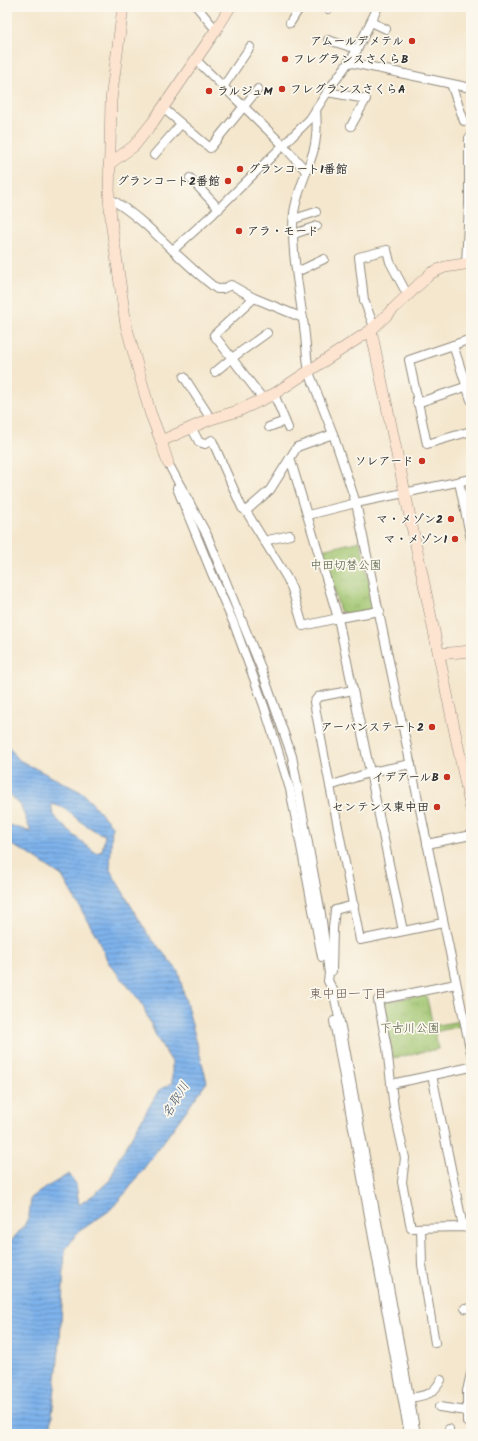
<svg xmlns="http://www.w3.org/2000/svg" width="478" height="1441" viewBox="0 0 478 1441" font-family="Kalam,'Klee One',sans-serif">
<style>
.park{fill:url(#park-crowns);stroke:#66784d}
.water{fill:url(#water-rules);stroke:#546e8b;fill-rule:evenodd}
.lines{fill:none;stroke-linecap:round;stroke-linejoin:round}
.street-casing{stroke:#90897c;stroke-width:10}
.secondary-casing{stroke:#90897c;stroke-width:12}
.street{stroke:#fff;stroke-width:8}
.secondary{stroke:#fde4d1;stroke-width:11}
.poi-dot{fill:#c8321e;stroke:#fbf7ec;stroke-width:1.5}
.labels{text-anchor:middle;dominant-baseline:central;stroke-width:3.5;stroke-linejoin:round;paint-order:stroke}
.poi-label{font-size:12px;font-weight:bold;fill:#2b2b2b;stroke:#fbf7ec;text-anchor:end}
.park-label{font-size:12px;fill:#4e593f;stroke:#fbf7ec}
.neighbourhood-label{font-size:13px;fill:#695750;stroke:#fbf7ec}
.water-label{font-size:13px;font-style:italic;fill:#485a6e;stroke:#fbf7ec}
</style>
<defs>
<pattern id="park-crowns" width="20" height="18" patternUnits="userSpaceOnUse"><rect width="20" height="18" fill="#a0c56f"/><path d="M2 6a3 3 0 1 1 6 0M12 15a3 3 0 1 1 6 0" fill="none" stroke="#8aa960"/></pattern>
<pattern id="water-rules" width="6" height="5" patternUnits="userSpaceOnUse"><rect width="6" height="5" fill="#7eb2eb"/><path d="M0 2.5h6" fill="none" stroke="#6791bf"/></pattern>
</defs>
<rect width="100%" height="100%" fill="#fbf7ec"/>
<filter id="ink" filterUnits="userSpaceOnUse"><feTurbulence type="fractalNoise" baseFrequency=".025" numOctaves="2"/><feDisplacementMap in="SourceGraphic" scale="8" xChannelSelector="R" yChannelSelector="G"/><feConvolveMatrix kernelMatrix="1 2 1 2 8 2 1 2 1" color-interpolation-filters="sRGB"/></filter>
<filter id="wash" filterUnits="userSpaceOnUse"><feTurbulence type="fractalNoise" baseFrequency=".012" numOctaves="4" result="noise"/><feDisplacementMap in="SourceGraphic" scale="16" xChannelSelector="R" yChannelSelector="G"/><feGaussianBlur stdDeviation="0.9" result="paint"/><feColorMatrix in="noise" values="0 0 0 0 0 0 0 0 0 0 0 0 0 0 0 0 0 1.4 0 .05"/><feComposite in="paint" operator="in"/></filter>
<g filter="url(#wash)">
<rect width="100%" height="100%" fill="#f4e7ce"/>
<g class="park">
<path d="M360 541 374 602 372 609 346 614 340 611 322 550Z"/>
<path d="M426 994 433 1026 460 1021V1026L435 1032 438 1049 393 1058 383 1007 385 1002Z"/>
</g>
<path class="water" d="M7 745 19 760 83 793 112 826 110 870 147 933 178 971 207 1082 128 1190 109 1211 78 1232 65 1250 60 1341 50 1434H7V1239L10 1242 24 1226 29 1216 31 1198 45 1188 69 1174 76 1184 79 1205 96 1193 110 1180 118 1160 159 1090 172 1083V1062L157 1038 141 1002 108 962 97 937 62 876 26 852 7 843V824L31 832 21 806 7 791ZM52 804 64 808 81 822 97 832 105 835 102 851 96 853C85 844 59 825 53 813 51 810 52 807 52 804Z"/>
</g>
<g filter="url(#ink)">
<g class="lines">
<g class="street-casing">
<g id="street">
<path d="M197 7 216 30"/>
<path d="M328 9 329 7"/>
<path d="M371 22 386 29"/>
<path d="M290 23 300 7"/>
<path d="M328 40 357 49"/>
<path d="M196 60 283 145 306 171"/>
<path d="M348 62 471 88"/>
<path d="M451 84 464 121"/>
<path d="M223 87 250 47"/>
<path d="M327 92 366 99 351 126"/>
<path d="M163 108 210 148 258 89"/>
<path d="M316 109C317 122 317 137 314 149 308 171 297 191 294 213 290 245 299 288 303 320 306 337 306 355 309 372L333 434 356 503 471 1053"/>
<path d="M154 155 181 124"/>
<path d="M190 178 219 209"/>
<path d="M109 198C150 222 179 261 217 289H222L231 285 254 298 303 318"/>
<path d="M294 219 316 212"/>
<path d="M294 234 317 226"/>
<path d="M173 250 213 214 310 119 330 88 356 52 378 7"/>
<path d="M466 264 469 205V138"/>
<path d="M297 272 324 259"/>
<path d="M254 298 214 335 263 399"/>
<path d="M374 327 364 300 359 257 387 250 390 262 407 294"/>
<path d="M471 339 409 360 427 444 471 431"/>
<path d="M453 345 471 400"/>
<path d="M215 372 232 358 267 333"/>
<path d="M184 377 211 419"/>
<path d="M274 394 288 428"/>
<path d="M417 403 471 385"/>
<path d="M191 427 199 442 205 444 212 440 242 508 246 511 287 578 292 589 303 626 338 618 380 611"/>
<path d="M269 427 285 421"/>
<path d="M290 458 338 618 403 931"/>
<path d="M168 463 207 535 261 668 292 756 321 914 329 973 328 981 333 990 342 1032 416 1434"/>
<path d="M459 482 471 539"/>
<path d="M177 488 213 576 234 624 264 706 290 789 322 957"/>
<path d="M246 511 270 490 297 447 333 434"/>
<path d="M308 515 356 503 471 479"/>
<path d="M264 541 290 535"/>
<path d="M411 764 371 772 330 786 360 940 443 923"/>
<path d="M330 786 314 702 318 697 353 690"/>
<path d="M427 844 471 835"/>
<path d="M332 971 333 928 335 910 354 905"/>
<path d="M456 984 378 1000 387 1048 394 1109 405 1158 402 1182 411 1228 463 1227 471 1229"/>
<path d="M334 1021 353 1128 409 1434"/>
<path d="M432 1075 463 1227"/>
<path d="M391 1084 471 1067"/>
<path d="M421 1228 422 1265 435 1343"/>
<path d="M465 1308 471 1309"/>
<path d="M410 1398C426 1395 433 1395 441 1380"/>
<path d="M439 1407 467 1411"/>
<path d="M467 1422V1391L471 1373"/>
<path d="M449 1434V1429"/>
</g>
</g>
<g class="secondary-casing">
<g id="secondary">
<path d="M123 7 111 100 109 198 112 228 126 325 150 412 161 441 168 463"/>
<path d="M109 164 134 146 153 122 216 30 230 7"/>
<path d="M371 330 471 809"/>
<path d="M161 441 211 419 238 411 274 394 371 330 431 273 445 267 471 263"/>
<path d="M439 654 471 651"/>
</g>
</g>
<use href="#street" class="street"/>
<use href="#secondary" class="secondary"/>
</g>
</g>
<g class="poi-dot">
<circle cx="412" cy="41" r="4"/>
<circle cx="285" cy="59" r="4"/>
<circle cx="282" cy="89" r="4"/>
<circle cx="209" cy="91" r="4"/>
<circle cx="240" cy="169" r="4"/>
<circle cx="228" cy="181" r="4"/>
<circle cx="239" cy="231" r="4"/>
<circle cx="422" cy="461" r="4"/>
<circle cx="451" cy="519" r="4"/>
<circle cx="455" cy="539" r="4"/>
<circle cx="432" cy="727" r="4"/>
<circle cx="447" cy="777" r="4"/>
<circle cx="437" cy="807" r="4"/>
</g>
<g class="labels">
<g class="poi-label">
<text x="404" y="41">アムールデメテル</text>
<text x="293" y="59" text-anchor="start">フレグランスさくらB</text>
<text x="290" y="89" text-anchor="start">フレグランスさくらA</text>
<text x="217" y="91" text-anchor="start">ラルジュM</text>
<text x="248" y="169" text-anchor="start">グランコート1番館</text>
<text x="220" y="181">グランコート2番館</text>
<text x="247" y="231" text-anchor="start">アラ・モード</text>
<text x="414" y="461">ソレアード</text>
<text x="443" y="519">マ・メゾン2</text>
<text x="447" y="539">マ・メゾン1</text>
<text x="424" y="727">アーバンステート2</text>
<text x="439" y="777">イデアールB</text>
<text x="429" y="807">センテンス東中田</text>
</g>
<g class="park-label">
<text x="346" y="565">中田切替公園</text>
<text x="410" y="1028">下古川公園</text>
</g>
<g class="neighbourhood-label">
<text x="348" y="994">東中田一丁目</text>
</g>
<g class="water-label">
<text transform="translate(176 1100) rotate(-58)">名取川</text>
</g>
</g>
<rect width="478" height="1441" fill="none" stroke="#fbf7ec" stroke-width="24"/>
</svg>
